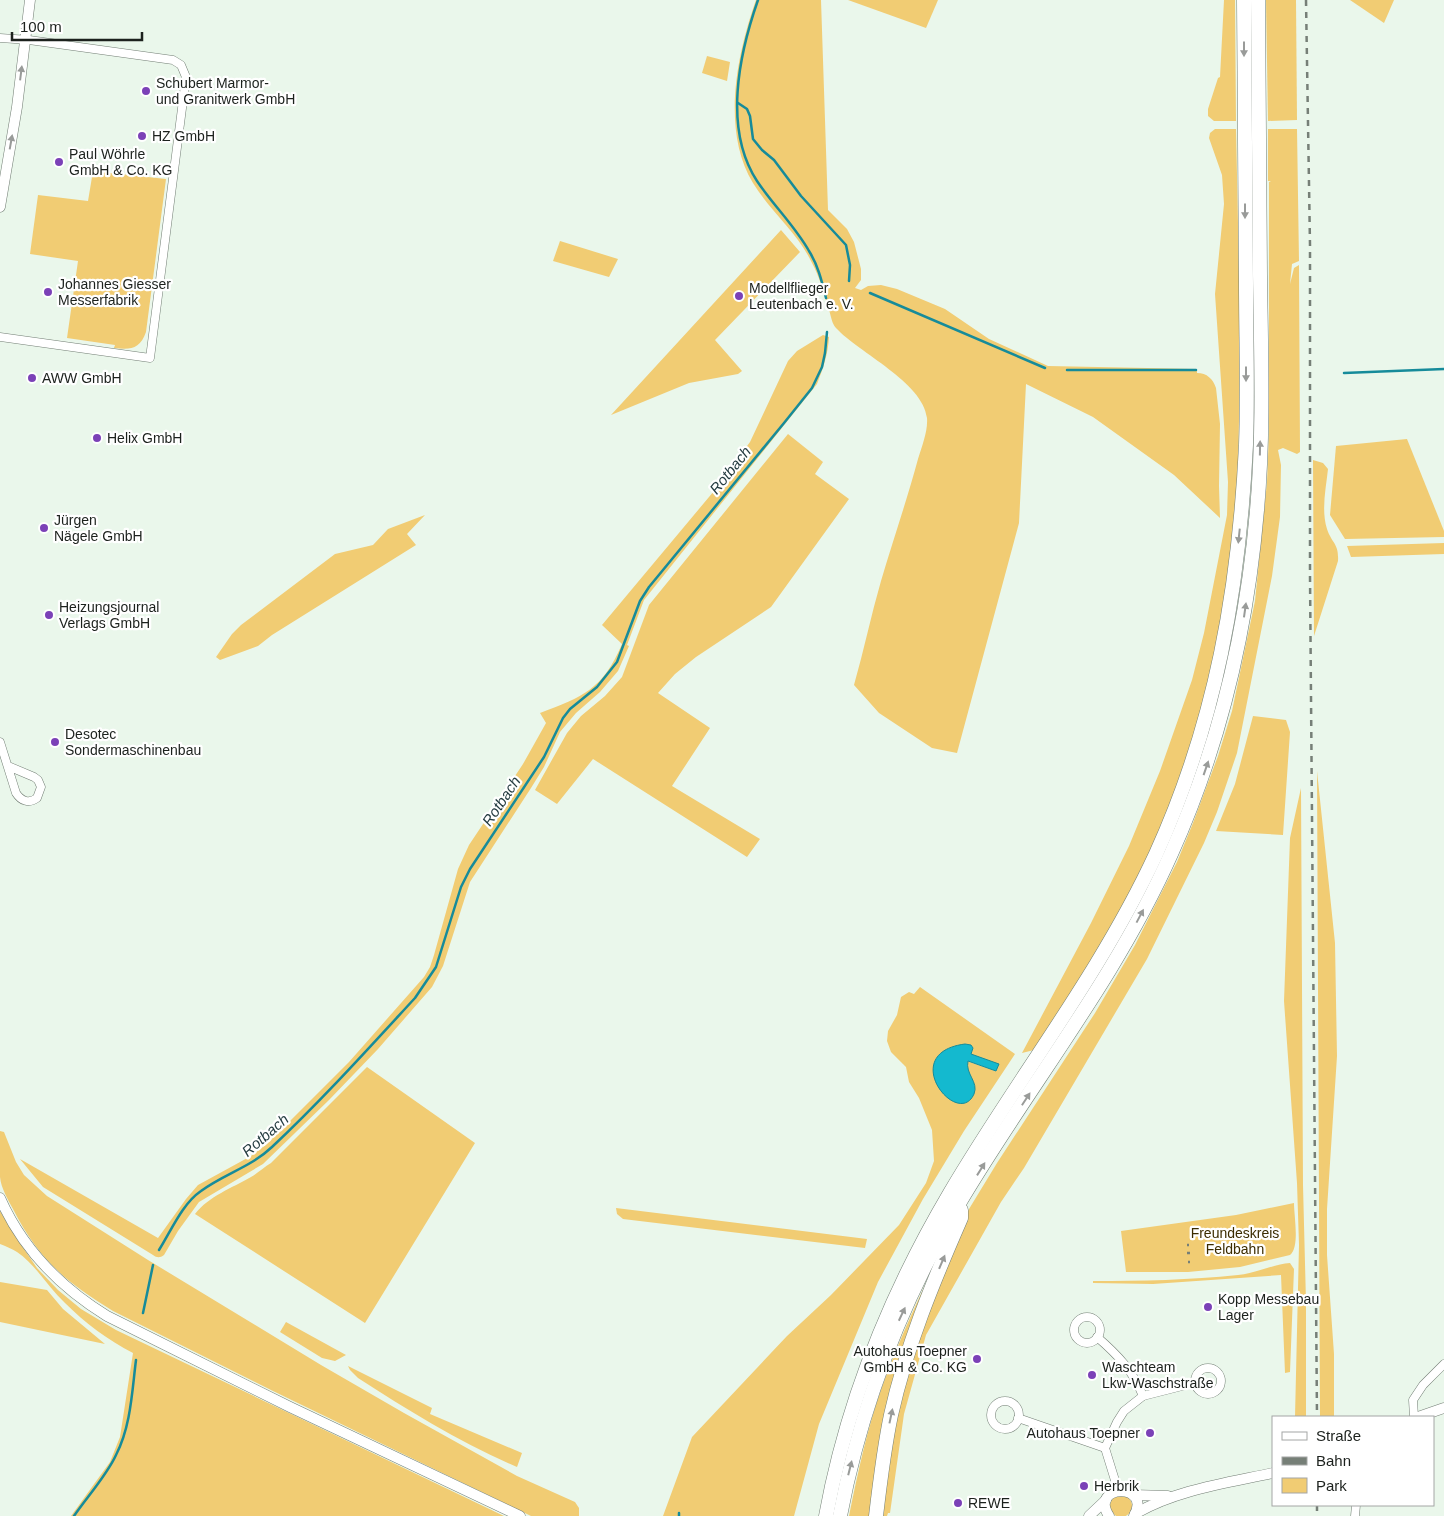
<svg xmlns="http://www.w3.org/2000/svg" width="1444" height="1516" viewBox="0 0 1444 1516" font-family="Helvetica,sans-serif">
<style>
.green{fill:#f1cc73;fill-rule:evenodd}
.water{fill:#14b9cf;stroke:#168b9a}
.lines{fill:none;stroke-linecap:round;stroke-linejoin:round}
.stream{stroke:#168b9a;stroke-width:2.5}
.street-casing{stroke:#727e74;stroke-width:9}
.secondary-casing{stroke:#727e74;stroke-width:11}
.highway-casing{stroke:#727e74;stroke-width:15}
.street{stroke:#fff;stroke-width:8}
.secondary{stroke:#fff;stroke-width:10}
.highway{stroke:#fff;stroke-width:14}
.rail{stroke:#767f77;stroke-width:2.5;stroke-dasharray:6 6;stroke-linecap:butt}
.oneway{fill:#999b99}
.poi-dot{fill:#7b41b7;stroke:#fff;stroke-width:2}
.labels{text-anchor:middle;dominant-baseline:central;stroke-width:4.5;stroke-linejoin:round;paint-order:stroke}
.poi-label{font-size:14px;fill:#1c211d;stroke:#fff;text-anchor:start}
.park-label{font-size:14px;fill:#3c2c01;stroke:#fff}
.water-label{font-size:15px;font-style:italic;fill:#253c41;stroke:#fff}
</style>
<rect width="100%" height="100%" fill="#eaf7eb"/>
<g class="green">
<path d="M756 0H821L828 210 847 229 854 242 861 269V280L855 288 861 290 868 286 881 285 897 289 945 309 989 339 1048 366 1197 369V373C1207 373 1213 379 1216 388L1220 424 1219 486 1220 518 1174 475 1093 417 1026 384 1019 523 957 753 932 748 879 713 854 685C864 650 871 615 881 581 893 540 907 500 918 459 922 446 928 431 927 418 923 382 859 353 836 328 832 324 831 316 829 310 824 295 820 277 812 263 798 233 770 211 753 183 721 130 737 54 756 0Z"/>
<path d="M848 0H938L926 28Z"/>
<path d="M1224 0H1235L1236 121H1214L1208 116V109L1218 78 1220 77Z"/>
<path d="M1266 0H1296L1297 120 1268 121Z"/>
<path d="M1350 0H1394L1384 23Z"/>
<path d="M707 56 730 62 727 81 702 73Z"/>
<path d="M1215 129H1236C1238 226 1241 323 1239 420 1238 470 1237 521 1230 570 1218 653 1197 735 1166 813 1133 898 1083 974 1034 1050L1022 1053 1091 923 1129 846 1160 771 1192 680 1204 633 1227 515 1228 482 1215 294 1224 204 1222 175 1209 138 1210 133Z"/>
<path d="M1268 129H1297L1299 261 1292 264 1290 284 1294 268 1299 265 1300 452 1297 454 1283 448 1278 450 1281 465 1280 517 1272 576 1237 753 1217 812 1204 843 1147 959 1024 1168 1001 1202 926 1335 904 1414 890 1513H888L887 1516H879L906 1368 958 1232 969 1209 997 1163 1095 1013 1135 945 1177 862 1193 823 1218 756 1232 711 1255 601 1267 482 1269 431V182L1271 181H1268Z"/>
<path d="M93 171 166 179 146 332C140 349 131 350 114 348L115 345 67 338 78 261 30 254 38 195 88 201Z"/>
<path d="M781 230 800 252 715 340 742 371 738 374 689 383 611 415Z"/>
<path d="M560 241 618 259 609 277 553 261Z"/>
<path d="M823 335 829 337C828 354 823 369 817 384L644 600 627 645 629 646 618 671 600 692 576 713 560 732 544 767 531 788 470 882 443 966 432 987 378 1049 329 1100 263 1164 199 1202 178 1231 164 1255C160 1258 157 1258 153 1255L43 1187 20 1159 158 1238 186 1199 198 1185 251 1156 267 1144 349 1062 424 977 430 967 434 955 458 869 469 845 523 764 546 723 540 713C583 697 603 689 622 644L602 625 714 491 750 442 788 361 797 351Z"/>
<path d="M788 434 823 462 815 474 849 499 771 607 696 657 675 674 658 693 710 728 672 786 760 839 747 857 593 759 557 804 535 790 567 733 581 716 605 696 622 677 649 605Z"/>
<path d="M1407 439 1444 531V537L1345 539 1330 515 1336 446Z"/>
<path d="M1313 460 1323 463 1328 469C1326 488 1321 510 1327 529 1332 544 1339 543 1338 561L1314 636Z"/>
<path d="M425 515 407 534 416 545 272 635 258 646 220 660 216 657 232 634 241 625 335 554 373 545 388 529Z"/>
<path d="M1444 543V554L1351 557 1347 546Z"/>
<path d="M1253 716 1286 720 1290 732 1283 835 1216 831 1235 784Z"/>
<path d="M1317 771 1335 943 1337 1056 1327 1209V1255L1334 1354V1417H1320Z"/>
<path d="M1301 788 1303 1185 1306 1302V1417H1295L1299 1245 1297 1183 1284 1001 1290 838Z"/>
<path d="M920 987 1015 1054 964 1131 923 1199 878 1282 819 1424 794 1516H663L692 1437 787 1336 831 1295 899 1225 926 1183 934 1161 932 1130 919 1098 909 1082 906 1067 891 1052 887 1041 888 1031 897 1015 901 997 909 992 914 994ZM965 1044 971 1045 973 1048 970 1054 996 1071 967 1061C964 1079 988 1088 964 1103Z"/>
<path d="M367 1067 475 1143 365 1323 195 1214C209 1196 232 1188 251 1177 258 1173 264 1167 271 1163Z"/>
<path d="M0 1131 4 1132 16 1162 24 1175 47 1196 148 1260 321 1365 404 1413 517 1476 575 1502 579 1508V1516H531L273 1391 113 1311C66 1282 39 1260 13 1209 8 1200 1 1188 0 1177 0 1162 0 1146 0 1131Z"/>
<path d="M1294 1203C1294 1216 1300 1247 1290 1255L1240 1267 1188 1272H1126L1121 1231 1236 1215Z"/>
<path d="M616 1208 867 1239 865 1248 623 1219 617 1214Z"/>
<path d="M0 1211 15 1236 37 1268 58 1290 81 1309 116 1330 504 1516H71L110 1462 120 1437 133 1353C108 1340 85 1323 65 1303 48 1287 36 1265 17 1252 12 1249 6 1246 0 1244Z"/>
<path d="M942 1250 934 1272 870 1516H849C858 1472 867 1429 882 1387 899 1340 920 1295 942 1250Z"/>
<path d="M1290 1263 1294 1269 1290 1372 1285 1373 1281 1275 1153 1284 1093 1283V1281C1142 1281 1190 1280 1238 1275 1257 1273 1274 1264 1290 1263Z"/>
<path d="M0 1282 47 1290 63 1309 105 1344 0 1322Z"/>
<path d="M286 1322 346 1355 335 1361 322 1358 280 1332Z"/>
<path d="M348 1366 432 1408 430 1414 522 1453 517 1467C461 1443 409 1411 358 1378L350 1370Z"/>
<circle cx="1121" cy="1506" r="11"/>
</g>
<path class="water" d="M965 1044 971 1045 973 1048 971 1054 999 1064 996 1071 968 1061C965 1074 979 1082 974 1094 958 1130 896 1053 965 1044Z"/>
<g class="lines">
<g class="stream">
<path d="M758 0C739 54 723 129 757 181 773 205 795 226 809 251 818 265 822 282 826 298"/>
<path d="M738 103 747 109 750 116 753 139 762 150 774 160 801 196 846 245 850 265 849 281"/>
<path d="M870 293 1045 368"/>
<path d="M1067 370H1196"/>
<path d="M1344 373 1444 369"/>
<path d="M159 1250C171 1231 182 1204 201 1191 224 1174 251 1167 272 1147 322 1100 368 1049 415 998L436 967 461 887 470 869 544 757 563 718 570 709 597 687 617 662 640 601 649 587 784 423 812 388 822 367 825 353 827 332"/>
<path d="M143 1313 153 1265"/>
<path d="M74 1516C87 1497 107 1475 116 1455 131 1426 132 1391 136 1360"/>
<path d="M679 1516V1513"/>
</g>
<g class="street-casing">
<g id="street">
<path d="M0 38 29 40 173 60 181 65 186 77 150 358 0 337"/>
<path d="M0 742 16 793C21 801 29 804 37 798L41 787 38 780 34 777 8 766"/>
<circle cx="1087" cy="1330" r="13"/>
<path d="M1097 1337C1118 1355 1133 1371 1143 1396L1124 1411 1117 1422 1105 1448 1118 1490"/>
<circle cx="1208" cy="1381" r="13"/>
<path d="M1143 1396 1194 1383"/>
<circle cx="1005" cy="1415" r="14"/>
<path d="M1414 1417 1413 1400 1423 1385 1444 1364"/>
<path d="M1018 1418 1105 1448"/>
<path d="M1355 1516 1356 1505"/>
</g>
</g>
<g class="secondary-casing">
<g id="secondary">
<path d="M0 207 17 107 30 0"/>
<path d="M0 1198C23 1250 60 1287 107 1316L290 1407 520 1516"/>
<path d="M1418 1417 1444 1408"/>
<path d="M1133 1495 1168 1496"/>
<path d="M1135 1514C1175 1490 1227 1483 1273 1473"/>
<path d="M1089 1516 1106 1500"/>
<path d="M1109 1516C1088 1484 1153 1482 1134 1516"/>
</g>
</g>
<g class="highway-casing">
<g id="highway">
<path d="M826 1516C847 1401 891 1293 950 1193 1017 1079 1100 975 1156 854 1216 722 1239 589 1246 445 1248 392 1246 337 1246 283 1245 189 1245 94 1244 0"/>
<path d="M840 1516C861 1404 903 1298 961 1200 1030 1084 1116 978 1171 854 1220 745 1247 629 1257 510 1264 432 1261 353 1260 275 1260 184 1259 92 1258 0"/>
<path d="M876 1516C880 1482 884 1448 891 1415 906 1347 933 1282 961 1218V1210"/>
</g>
</g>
<use href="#street" class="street"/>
<use href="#secondary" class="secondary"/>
<use href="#highway" class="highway"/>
<g class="rail">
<path d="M1306 0 1310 245V576L1317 1417"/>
<path d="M1187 1245H1189"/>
<path d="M1187 1253H1190"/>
<path d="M1188 1262H1190"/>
<path d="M1317 1505V1516"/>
</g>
</g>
<defs><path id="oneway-solid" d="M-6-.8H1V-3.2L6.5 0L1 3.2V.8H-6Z" transform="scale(1.25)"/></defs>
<g class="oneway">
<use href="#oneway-solid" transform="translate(1244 49) rotate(90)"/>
<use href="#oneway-solid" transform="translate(21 73) rotate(-83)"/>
<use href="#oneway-solid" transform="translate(11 142) rotate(-80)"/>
<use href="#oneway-solid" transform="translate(1245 211) rotate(90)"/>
<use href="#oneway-solid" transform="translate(1246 374) rotate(90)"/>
<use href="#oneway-solid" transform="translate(1260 448) rotate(-89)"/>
<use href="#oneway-solid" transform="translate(1239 536) rotate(96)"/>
<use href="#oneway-solid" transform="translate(1245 610) rotate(-82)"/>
<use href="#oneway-solid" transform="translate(1206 768) rotate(-71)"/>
<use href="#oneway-solid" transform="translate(1140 916) rotate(-62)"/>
<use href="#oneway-solid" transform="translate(1026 1099) rotate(-57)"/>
<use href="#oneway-solid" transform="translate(981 1169) rotate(-58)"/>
<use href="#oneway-solid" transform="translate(942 1262) rotate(-67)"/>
<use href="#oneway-solid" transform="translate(902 1314) rotate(-65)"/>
<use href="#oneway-solid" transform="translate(891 1416) rotate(-78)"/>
<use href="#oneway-solid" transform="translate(850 1468) rotate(-76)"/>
</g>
<g class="poi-dot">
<circle cx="146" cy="91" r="5"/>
<circle cx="142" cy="136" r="5"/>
<circle cx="59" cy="162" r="5"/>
<circle cx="48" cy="292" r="5"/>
<circle cx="739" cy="296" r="5"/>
<circle cx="32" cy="378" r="5"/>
<circle cx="97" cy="438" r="5"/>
<circle cx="44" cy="528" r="5"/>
<circle cx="49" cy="615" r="5"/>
<circle cx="55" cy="742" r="5"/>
<circle cx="1208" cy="1307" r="5"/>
<circle cx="977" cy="1359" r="5"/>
<circle cx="1092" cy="1375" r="5"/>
<circle cx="1150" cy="1433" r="5"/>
<circle cx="1084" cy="1486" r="5"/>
<circle cx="958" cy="1503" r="5"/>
</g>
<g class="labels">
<g class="poi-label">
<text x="156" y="83">Schubert Marmor-<tspan x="156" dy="16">und Granitwerk GmbH</tspan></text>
<text x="152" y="136">HZ GmbH</text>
<text x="69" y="154">Paul Wöhrle<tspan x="69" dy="16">GmbH &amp; Co. KG</tspan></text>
<text x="58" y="284">Johannes Giesser<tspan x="58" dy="16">Messerfabrik</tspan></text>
<text x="749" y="288">Modellflieger<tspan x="749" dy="16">Leutenbach e. V.</tspan></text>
<text x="42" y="378">AWW GmbH</text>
<text x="107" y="438">Helix GmbH</text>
<text x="54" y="520">Jürgen<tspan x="54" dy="16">Nägele GmbH</tspan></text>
<text x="59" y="607">Heizungsjournal<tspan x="59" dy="16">Verlags GmbH</tspan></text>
<text x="65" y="734">Desotec<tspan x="65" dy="16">Sondermaschinenbau</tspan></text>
<text x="1218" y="1299">Kopp Messebau<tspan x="1218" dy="16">Lager</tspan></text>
<text x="967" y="1351" text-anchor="end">Autohaus Toepner<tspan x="967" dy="16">GmbH &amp; Co. KG</tspan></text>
<text x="1102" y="1367">Waschteam<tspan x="1102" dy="16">Lkw-Waschstraße</tspan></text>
<text x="1140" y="1433" text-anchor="end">Autohaus Toepner</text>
<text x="1094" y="1486">Herbrik</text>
<text x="968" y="1503">REWE</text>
</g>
<g class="park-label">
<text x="1235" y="1233">Freundeskreis<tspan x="1235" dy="16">Feldbahn</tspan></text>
</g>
<g class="water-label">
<text transform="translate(730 470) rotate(-51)">Rotbach</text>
<text transform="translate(501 801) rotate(-56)">Rotbach</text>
<text transform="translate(265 1135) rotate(-41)">Rotbach</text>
</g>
</g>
<rect x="1272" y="1416" width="162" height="90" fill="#ffffff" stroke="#a4a6a5"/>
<rect x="1282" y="1432" width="25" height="8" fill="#ffffff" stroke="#a4a6a5"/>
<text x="1316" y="1441" font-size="15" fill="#1c211d">Straße</text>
<rect x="1282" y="1457" width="25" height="8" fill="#767f77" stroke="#a4a6a5"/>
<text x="1316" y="1466" font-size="15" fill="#1c211d">Bahn</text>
<rect x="1282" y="1478" width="25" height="15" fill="#f1cc73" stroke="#a4a6a5"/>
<text x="1316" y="1491" font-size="15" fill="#1c211d">Park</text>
<path d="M12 32v8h130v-8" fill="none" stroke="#1c211d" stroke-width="2.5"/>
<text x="20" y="32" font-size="15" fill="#1c211d" stroke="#ffffff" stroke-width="4" paint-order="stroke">100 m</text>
</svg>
